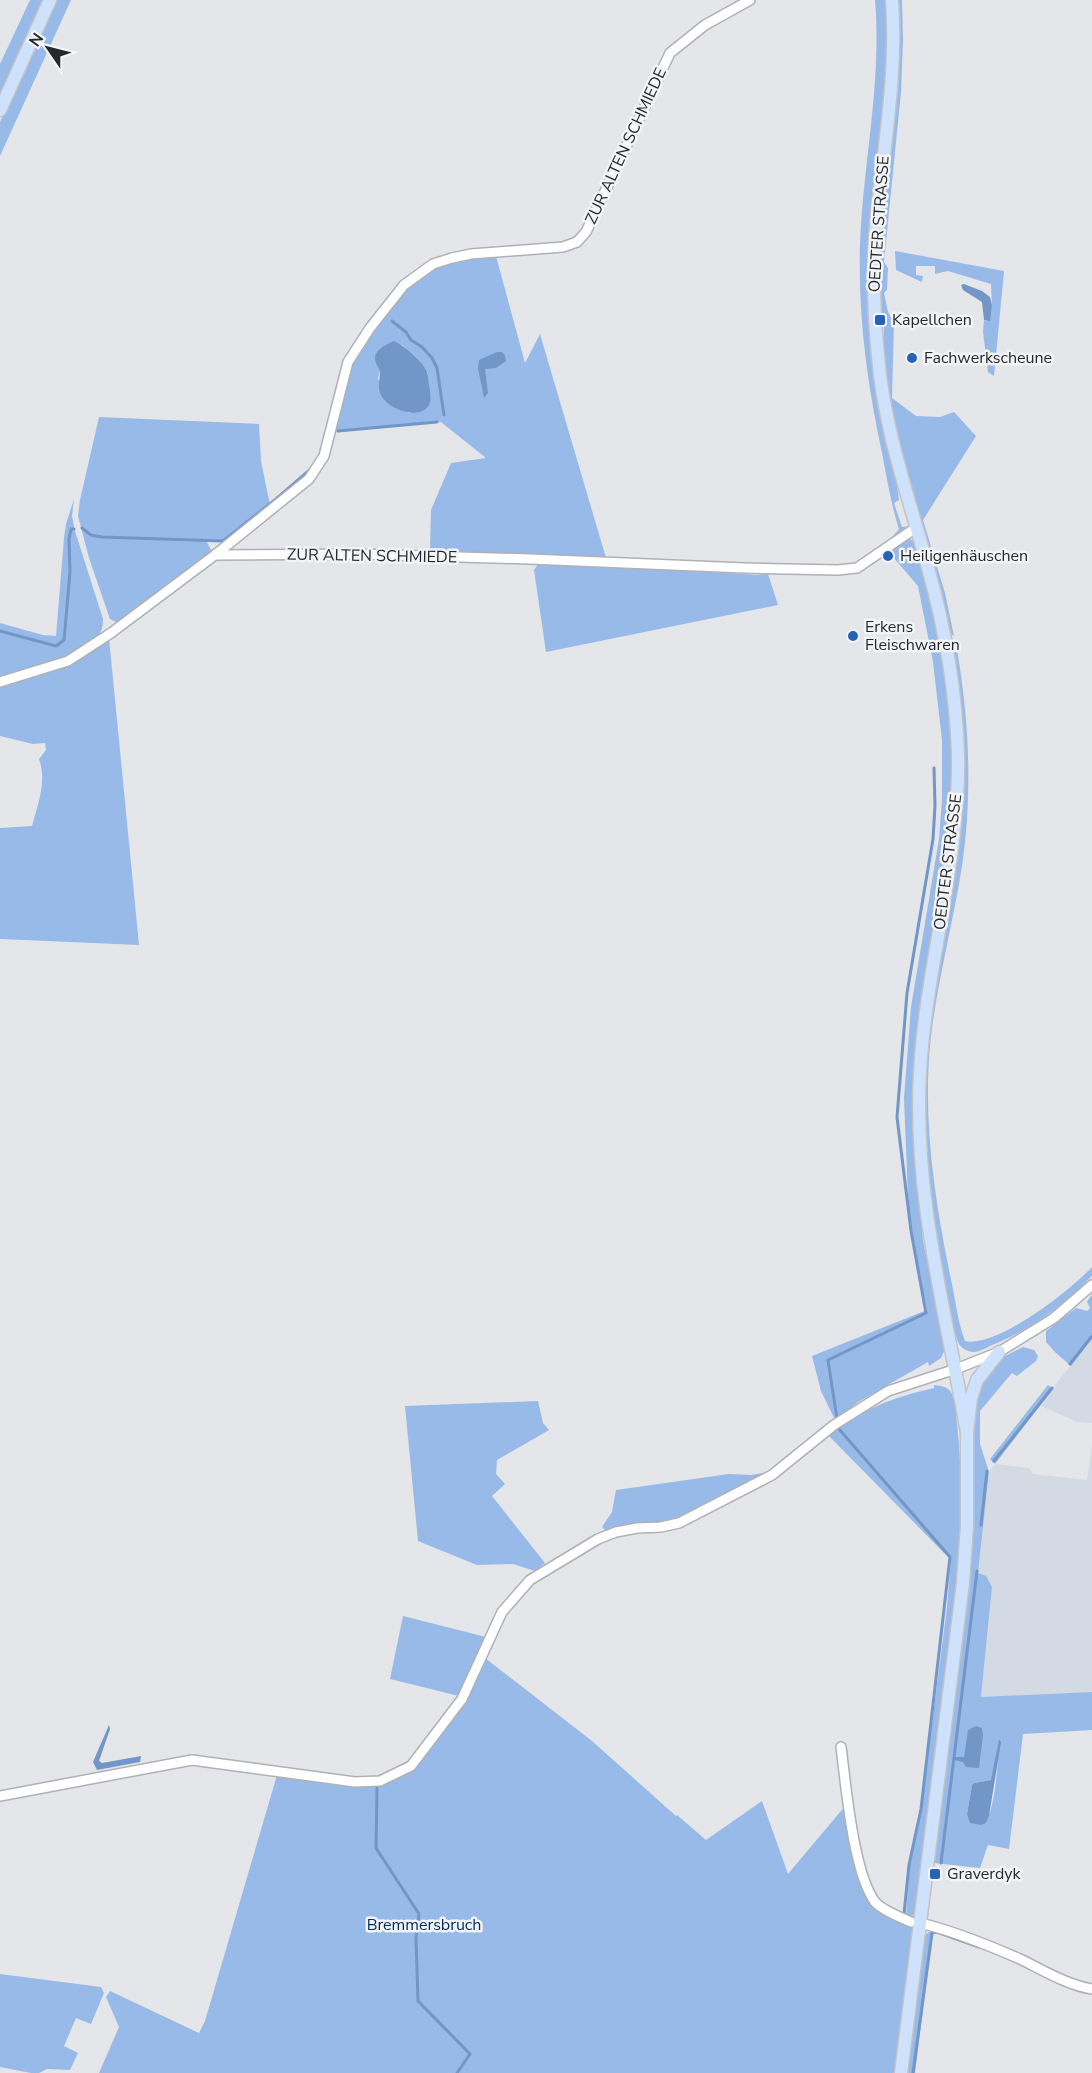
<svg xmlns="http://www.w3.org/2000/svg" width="1092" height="2073" viewBox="0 0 1092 2073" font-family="'Nunito Sans',sans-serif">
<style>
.built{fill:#d3dae3}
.green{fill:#98bae9;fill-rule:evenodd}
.water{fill:#7296c8}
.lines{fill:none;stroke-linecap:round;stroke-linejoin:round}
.stream{stroke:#7296c8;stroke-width:3}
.minor-casing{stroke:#afb1b4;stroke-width:12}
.major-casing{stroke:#c2c3c3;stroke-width:15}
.minor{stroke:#fff;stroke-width:9}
.major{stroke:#cee2fd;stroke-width:12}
.poi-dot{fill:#2563b5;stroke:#f2f4f7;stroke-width:2}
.labels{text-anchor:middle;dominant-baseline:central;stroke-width:5;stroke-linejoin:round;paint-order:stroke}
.street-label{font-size:16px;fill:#262728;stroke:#f2f4f7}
.poi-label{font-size:16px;fill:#262728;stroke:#f2f4f7;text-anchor:start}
.park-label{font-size:16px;fill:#002e69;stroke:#f2f4f7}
</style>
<rect width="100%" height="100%" fill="#e4e6e9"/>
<g class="built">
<path d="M1092 1339V1423L1077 1422 1039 1405Z"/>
<path d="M1092 1445V1692L981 1698 992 1587 978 1573 989 1472 995 1464 1030 1468 1033 1474 1087 1480Z"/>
</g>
<g class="green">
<path d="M30 0H44L0 97V64Z"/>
<path d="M56 0H71L0 156V122Z"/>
<path d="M875 0H888L890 38 870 244 894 465 899 500 894 503 902 527 907 526 889 541 899 529C891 504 887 479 882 453 867 382 858 318 860 245 863 163 882 83 875 0Z"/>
<path d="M897 0H902L903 39 901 92 884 262 888 268 887 290 884 293 888 312 894 322 892 398 916 416 940 417 954 412 976 436 923 520 945 593 954 636 949 633 903 463 883 366 884 323 878 291 883 206 896 96 899 56Z"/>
<path d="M895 251 1004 271 994 376 988 372 983 332 984 320 986 321 992 305 991 284 948 271 935 274V266H916V275L923 276 922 282 896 270Z"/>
<path d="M496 256 525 363 540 334 606 558 430 552 431 510 451 463 486 458 441 422 335 431 353 362 372 331 407 287 435 268 454 261ZM402 345 417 358 428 374 427 385 430 400 409 413 385 401 378 378 380 371Z"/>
<path d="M99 417 259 424 261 461 270 505 223 541 207 542 212 552 118 623 110 619 89 558 78 516 80 500Z"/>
<path d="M74 499 72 516 75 531 103 619C103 626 102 631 98 636 81 659 27 671 0 679V623L43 635 56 636 64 538 66 524Z"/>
<path d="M905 538 916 541 938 627 949 699 954 766 952 824 929 963 917 1171 923 1241 945 1349 941 1358 929 1366 928 1362 858 1402 835 1420 821 1391 812 1356 927 1310 912 1237 908 1197 904 1098 911 1007 939 839 942 799V740L933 662 918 586 893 557 891 548Z"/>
<path d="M539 563 606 565 757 575 768 574 778 605 546 652 534 570Z"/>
<path d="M109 638 139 945 0 939V828L32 826C38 804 47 781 39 759L46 750 45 743 33 744 0 736V686L70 664Z"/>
<path d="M950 641 956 644C969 717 973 793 962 866 953 923 938 979 931 1036 922 1116 934 1196 950 1275 955 1296 957 1320 965 1341 996 1349 1072 1289 1092 1267V1276C1061 1308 1033 1328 992 1345 984 1349 975 1355 966 1350 958 1347 957 1338 954 1331L936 1239 927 1169 924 1101 927 1041 936 978 958 857 963 789Z"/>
<path d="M1092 1294V1339L1071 1366 1056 1353 1046 1342V1331L1076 1308 1087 1311 1090 1308 1087 1302Z"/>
<path d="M1023 1347 1034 1350 1038 1356 1036 1361 1017 1376 1012 1373 980 1411V1444L989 1472 978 1573 986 1576 992 1587 981 1697 1092 1692V1730L1023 1734 1009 1849 988 1845 980 1868 934 1863 971 1564 974 1516 973 1407 981 1381 999 1359ZM999 1739C997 1766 997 1798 986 1823L967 1814 972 1785 974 1783 991 1780 993 1776Z"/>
<path d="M934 1385C940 1386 946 1386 950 1391 956 1399 956 1414 957 1423 962 1471 962 1516 960 1563L917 1916 906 1915 910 1864 919 1824 947 1607 951 1560 828 1435C864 1409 890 1398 934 1388Z"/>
<path d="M1048 1385 1053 1389 995 1464 990 1459Z"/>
<path d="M538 1401 543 1423 549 1430 497 1460 496 1474 505 1484 492 1496 545 1563 535 1571 513 1564 477 1565 418 1541 405 1406Z"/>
<path d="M768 1472 682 1516C658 1525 631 1523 606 1531L602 1527 612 1512 616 1490 729 1474 751 1475Z"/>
<path d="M403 1616 486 1637 459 1696 390 1679Z"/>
<path d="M485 1658 592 1741 676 1816 677 1815 706 1840 762 1801 788 1874 846 1805 875 1908 899 1923 906 1917 907 1925 912 1928 914 1936 897 2073H99L119 2027 106 1997 110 1991 199 2033 205 2021 277 1775 354 1787 377 1784 411 1773 466 1699Z"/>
<path d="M933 1931 915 2073H907L924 1938 927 1933Z"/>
<path d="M0 1974 101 1987 104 1993 91 2024 76 2018 64 2046 78 2053 70 2070 47 2069 39 2073H31L0 2067Z"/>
</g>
<g class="water">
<path d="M964 284 982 291 990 297 992 305 990 321 984 320 982 302 963 290 961 285Z"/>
<path d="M394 341C405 346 428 365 428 377 428 385 433 398 429 405 420 421 387 409 381 395 377 388 380 379 380 372 380 368 375 364 375 359 375 349 387 344 394 341Z"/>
<path d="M497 352H502L505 355 506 361 496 368 485 369 488 393 484 398 478 368 479 360Z"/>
<path d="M109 1725 110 1729 99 1761 102 1763 141 1756 140 1762 97 1770 93 1762Z"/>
<path d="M976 1726 982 1728 983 1735 979 1768 966 1767 963 1762 955 1760V1757H964L968 1730Z"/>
<path d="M999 1739 1001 1742 989 1816 986 1823 981 1825 970 1823 967 1814 972 1785 974 1783 991 1780Z"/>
</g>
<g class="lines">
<g class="stream">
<path d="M392 321 406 332 411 340 422 347 432 358 437 368 444 415"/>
<path d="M338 431 437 422"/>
<path d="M82 528 91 535 102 537 223 541 276 499 312 468"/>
<path d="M0 631 56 646 64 640 70 572 69 539 71 529H74"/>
<path d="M1070 1364 1092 1336"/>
<path d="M837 1419 828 1360 926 1313 911 1231 897 1117 907 993 933 839 935 806 934 768"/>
<path d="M839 1429 950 1557 921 1809 909 1865 904 1914"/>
<path d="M994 1461 1052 1388"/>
<path d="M981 1525 987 1471"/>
<path d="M377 1786 376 1848 419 1914 416 1938 418 2001 470 2054 457 2073"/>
<path d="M941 1863 977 1571"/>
<path d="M913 2073 932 1933 937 1932 979 1947"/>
</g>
<g class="minor-casing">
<g id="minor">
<path d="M215 555 359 554 530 559 744 568 838 570 857 568 917 527"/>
<path d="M0 682 68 661 111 633 215 555 309 479 324 456 348 362 370 328 404 285 433 264 452 258 471 254 563 247 577 242 586 232 670 53 705 25 750 0"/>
<path d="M841 1747C846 1785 853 1872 875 1902 883 1911 900 1917 911 1922"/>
<path d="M0 1796 192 1760 355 1782 380 1781 411 1766 462 1699 502 1612 530 1580 598 1539 616 1532 637 1528 661 1527 679 1523 772 1475 834 1425 888 1391 956 1369 999 1352 1054 1318 1092 1285"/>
<path d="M920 1923C954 1931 988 1945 1020 1959 1043 1970 1067 1985 1092 1989"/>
</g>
</g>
<g class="major-casing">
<g id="major">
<path d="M892 0C898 81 881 159 875 239 873 278 874 317 878 356 884 429 909 498 928 568 945 628 956 692 958 755 960 863 926 965 920 1072 913 1195 946 1313 967 1433"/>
<path d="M0 110 50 0"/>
<path d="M901 2073 963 1583 967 1525V1433L971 1398 977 1380 999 1352"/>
</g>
</g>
<use href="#minor" class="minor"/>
<use href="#major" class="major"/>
</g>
<g class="poi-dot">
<rect x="874" y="314" width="12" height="12" rx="3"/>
<circle cx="912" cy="358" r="6"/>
<circle cx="888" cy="556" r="6"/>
<circle cx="853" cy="636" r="6"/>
<rect x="929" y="1868" width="12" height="12" rx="3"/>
</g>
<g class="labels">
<g class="street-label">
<text transform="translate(626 146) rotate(-65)">ZUR ALTEN SCHMIEDE</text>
<text transform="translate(879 224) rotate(-86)">OEDTER STRASSE</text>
<text transform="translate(372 556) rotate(1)">ZUR ALTEN SCHMIEDE</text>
<text transform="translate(948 862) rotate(-83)">OEDTER STRASSE</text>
</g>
<g class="poi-label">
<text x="892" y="320">Kapellchen</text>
<text x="924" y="358">Fachwerkscheune</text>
<text x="900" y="556">Heiligenhäuschen</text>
<text x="865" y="627">Erkens<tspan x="865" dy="18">Fleischwaren</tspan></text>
<text x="947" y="1874">Graverdyk</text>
</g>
<g class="park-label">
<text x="424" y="1925">Bremmersbruch</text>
</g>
</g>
<g transform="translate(48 48) rotate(305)" stroke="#f2f4f7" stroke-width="4.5" paint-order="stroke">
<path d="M0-4.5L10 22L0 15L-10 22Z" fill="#262728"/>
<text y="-9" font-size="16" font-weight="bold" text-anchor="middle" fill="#262728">N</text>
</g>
</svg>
